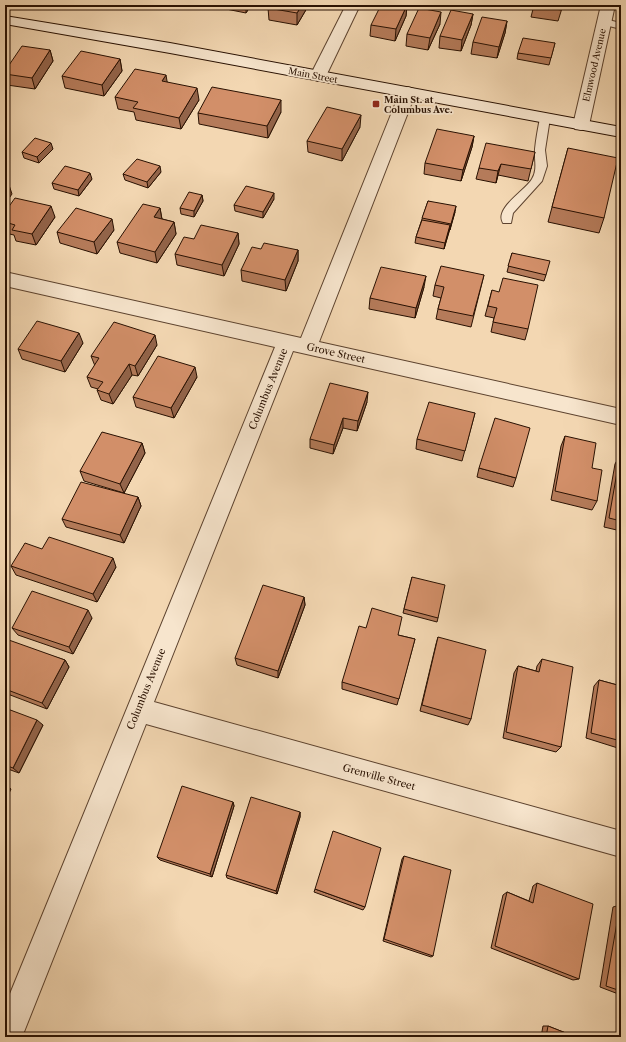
<svg xmlns="http://www.w3.org/2000/svg" width="626" height="1042" viewBox="0 0 626 1042" font-family="'Libre Caslon Text',serif">
<style>
.lines{fill:none;stroke-linecap:round;stroke-linejoin:round}
.service-casing{stroke:#5c422e;stroke-width:2}
.minor-casing{stroke:#5c422e;stroke-width:2}
.secondary-casing{stroke:#291102;stroke-width:2}
.service{fill:#f7e5cd;fill-rule:evenodd}
.minor{fill:#f7e5cd;fill-rule:evenodd}
.secondary{fill:#f7e5cd;fill-rule:evenodd}
.wall{fill:#b57b5a;stroke:#291102}
.shaded-wall{fill:#93644a;stroke:#291102}
.building{fill:#d28f69;stroke:#291102}
.poi-dot{fill:#8f2418;stroke:#f7e5cd;stroke-width:1.5}
.labels{text-anchor:middle;dominant-baseline:central;stroke-width:3.5;stroke-linejoin:round;paint-order:stroke}
.far-street-label{font-size:9px;fill:#291102;stroke:#f7e5cd}
.far-poi-label{font-size:9px;font-weight:bold;fill:#291102;stroke:#f7e5cd;text-anchor:start}
.street-label{font-size:10px;fill:#291102;stroke:#f7e5cd}
</style>
<rect width="100%" height="100%" fill="#f3d7b2"/>
<filter id="stains"><feTurbulence type="fractalNoise" baseFrequency=".005" numOctaves="4"/><feColorMatrix values="0 0 0 0 .2 0 0 0 0 .09 0 0 0 0 .02 0 0 0 .5 -.17"/></filter>
<radialGradient id="worn" r=".72"><stop offset=".6" stop-color="#630" stop-opacity="0"/><stop offset="1" stop-color="#630" stop-opacity=".3"/></radialGradient>
<g class="lines">
<g class="service-casing">
<g id="service">
<path d="M604 19 621 23V29L601 24 599 22 601 20Z"/>
<path d="M545 115 550 118 545 150 547 166 542 181 513 213 511 223H503C494 208 525 191 532 179 538 169 534 160 535 149 536 139 538 128 540 118Z"/>
</g>
</g>
<g class="minor-casing">
<g id="minor">
<path d="M346 5H360L326 76 323 79 318 81 313 79 310 76Z"/>
<path d="M601 5H615L589 125 587 129 581 130 575 129 573 125Z"/>
<path d="M408 87 414 89 416 92 319 342 621 409V425L293 351 154 702 621 831V857L146 724 22 1037H5V1006L275 347 5 286V272L301 338 400 92 402 89Z"/>
</g>
</g>
<g class="secondary-casing">
<path id="secondary" d="M5 16 170 43 621 127V137L170 53 5 24Z"/>
</g>
<use href="#service" class="service"/>
<use href="#minor" class="minor"/>
<use href="#secondary" class="secondary"/>
</g>
<g class="wall">
<path d="M190 5H204L203 7Z"/>
<path d="M226 5H251L246 13 226 9Z"/>
<path d="M270 5H307V8L297 25 269 20 268 8Z"/>
<path d="M407 5 406 16 395 41 370 36 371 25Z"/>
<path d="M534 5H563L558 21 531 17Z"/>
<path d="M473 14 471 25 461 51 439 48 440 36Z"/>
<path d="M507 21 505 33 497 58 471 54 473 42Z"/>
<path d="M440 24 428 50 406 46 407 34Z"/>
<path d="M555 43 549 65 517 59 518 53Z"/>
<path d="M50 50 53 61 35 89 7 85 5 79V71Z"/>
<path d="M120 59 122 71 104 96 65 88 62 76Z"/>
<path d="M167 82 199 100 181 129 136 120 134 112 118 109 115 97Z"/>
<path d="M281 112 268 138 199 124 198 113Z"/>
<path d="M360 127 342 161 308 152 307 141Z"/>
<path d="M474 136 472 147 461 181 424 174 425 163Z"/>
<path d="M568 148 604 218 599 233 548 222Z"/>
<path d="M53 149 39 163 24 158 22 152Z"/>
<path d="M535 152 528 181 498 175 496 183 476 179 479 168Z"/>
<path d="M161 172 148 188 125 180 123 174Z"/>
<path d="M92 179 79 196 54 189 52 183Z"/>
<path d="M202 195 203 201 194 217 181 214 180 208Z"/>
<path d="M274 199 263 218 235 211 234 205Z"/>
<path d="M428 201 455 212 444 249 415 243 416 237Z"/>
<path d="M160 208 162 219 174 222 176 234 157 263 120 253 117 242Z"/>
<path d="M5 212 55 217 36 245 16 241 14 235 5 233Z"/>
<path d="M114 230 97 254 60 243 57 232Z"/>
<path d="M238 233 239 244 224 276 177 265 175 254 194 239Z"/>
<path d="M261 249 298 250V261L286 291 242 281 241 270Z"/>
<path d="M512 253 546 275 544 281 507 272Z"/>
<path d="M484 275 471 327 436 319 438 309 441 298 433 296 435 285Z"/>
<path d="M424 287 415 318 369 309 370 298Z"/>
<path d="M492 290 528 329 525 340 491 332 494 318 485 316Z"/>
<path d="M83 343 65 372 22 359 18 349Z"/>
<path d="M157 345 138 376 132 375 113 404 101 400 97 390 98 389 91 387 87 377 95 366 91 356Z"/>
<path d="M197 377 174 418 136 407 133 397Z"/>
<path d="M367 402 357 431 343 428 333 454 310 448V439Z"/>
<path d="M475 413 462 461 416 449 417 439Z"/>
<path d="M565 436 592 468 597 501 592 510 551 500 561 446Z"/>
<path d="M142 443 145 453 124 493 84 481 80 471Z"/>
<path d="M620 455H621V531L604 527 615 464Z"/>
<path d="M479 468 516 478 513 487 477 477Z"/>
<path d="M138 497 141 506 124 543 66 527 62 519Z"/>
<path d="M11 566 116 567 97 602 16 575Z"/>
<path d="M412 577 438 618 437 622 403 613Z"/>
<path d="M304 597 305 605 278 678 237 665 235 658Z"/>
<path d="M92 618 73 654 18 635 12 628Z"/>
<path d="M398 635 415 639 397 705 342 689V682Z"/>
<path d="M438 637 471 719 468 725 420 711 436 644Z"/>
<path d="M5 641 65 660 69 667 47 709 5 693Z"/>
<path d="M542 659 561 747 556 752 503 738 514 673 518 666 536 671 537 666Z"/>
<path d="M599 680 621 686V749L586 738 594 686Z"/>
<path d="M5 708 43 725 19 773 5 768Z"/>
<path d="M233 802 234 806 212 877 160 860 157 857Z"/>
<path d="M300 812V817L277 894 227 878 226 875Z"/>
<path d="M404 856 433 956 431 957 383 941 402 859Z"/>
<path d="M537 883 579 979 573 980 491 948 503 895 507 892 529 901 533 886Z"/>
<path d="M315 889 365 907 363 910 314 892Z"/>
<path d="M620 905H621V995L600 987 613 907Z"/>
<path d="M543 1026H548L576 1037H541Z"/>
</g>
<g class="shaded-wall">
<path d="M247 5H251L246 13V7Z"/>
<path d="M302 5H307V8L297 25V13Z"/>
<path d="M407 5 406 16 395 41 396 29Z"/>
<path d="M441 12 440 24 428 50 430 38Z"/>
<path d="M473 14 471 25 461 51 462 40Z"/>
<path d="M507 21 505 33 497 58 499 47Z"/>
<path d="M50 50 53 61 35 89 32 78Z"/>
<path d="M120 59 122 71 104 96 102 85Z"/>
<path d="M166 75 168 87 162 81Z"/>
<path d="M197 88 199 100 181 129 179 118Z"/>
<path d="M281 100V112L268 138 267 126Z"/>
<path d="M361 115 360 127 342 161V149Z"/>
<path d="M474 136 472 147 461 181 463 170Z"/>
<path d="M51 143 53 149 39 163 37 157Z"/>
<path d="M501 164 498 175 496 183 498 171Z"/>
<path d="M160 166 161 172 148 188 147 182Z"/>
<path d="M90 173 92 179 79 196 78 190Z"/>
<path d="M8 182 12 194 5 204V187Z"/>
<path d="M274 193V199L263 218V212Z"/>
<path d="M202 195 203 201 194 217V211Z"/>
<path d="M51 206 55 217 36 245 32 234Z"/>
<path d="M456 206 455 212 450 230 451 224Z"/>
<path d="M160 208 162 220 154 217Z"/>
<path d="M112 219 114 230 97 254 94 242Z"/>
<path d="M174 222 176 234 157 263 155 252Z"/>
<path d="M450 225 449 231 444 249 445 243Z"/>
<path d="M238 233 239 244 224 276 222 265Z"/>
<path d="M298 250V261L286 291 285 280Z"/>
<path d="M426 276 424 287 415 318 416 308Z"/>
<path d="M5 313 7 318 5 321Z"/>
<path d="M79 333 83 343 65 372 61 361Z"/>
<path d="M155 335 157 345 138 376 135 366Z"/>
<path d="M129 364 132 375 113 404 109 394Z"/>
<path d="M195 367 197 377 174 418 171 408Z"/>
<path d="M368 392 367 402 357 431 358 421Z"/>
<path d="M343 418V428L333 454 334 445Z"/>
<path d="M142 443 145 453 124 493 120 484Z"/>
<path d="M138 497 141 506 124 543 120 535Z"/>
<path d="M113 558 116 567 97 602 93 594Z"/>
<path d="M304 597 305 605 278 678V671Z"/>
<path d="M88 610 92 618 73 654 69 647Z"/>
<path d="M65 660 69 667 47 709 42 703Z"/>
<path d="M37 720 43 725 19 773 13 768Z"/>
<path d="M5 784 11 789 5 802Z"/>
<path d="M233 802 234 806 212 877 210 874Z"/>
<path d="M300 812V817L277 894 276 891Z"/>
</g>
<g class="building">
<path d="M237 5H247L246 7Z"/>
<path d="M270 5H302L297 13 268 8Z"/>
<path d="M381 5H407L396 29 371 25Z"/>
<path d="M534 5H562L561 10Z"/>
<path d="M419 8 441 12 430 38 407 34Z"/>
<path d="M451 10 473 14 462 40 440 36Z"/>
<path d="M482 17 507 21 499 47 473 42Z"/>
<path d="M523 38 555 43 551 58 518 53Z"/>
<path d="M22 46 50 50 32 78 5 74V71Z"/>
<path d="M81 51 120 59 102 85 62 76Z"/>
<path d="M135 69 166 75 162 81 197 88 179 118 133 108 138 102 115 97Z"/>
<path d="M212 87 281 100 267 126 198 113Z"/>
<path d="M327 107 361 115 342 149 307 141Z"/>
<path d="M437 129 474 136 463 170 425 163Z"/>
<path d="M35 138 51 143 37 157 22 152Z"/>
<path d="M486 143 535 152 531 169 501 164 498 171 479 168Z"/>
<path d="M568 148 618 158 604 218 552 207Z"/>
<path d="M137 159 160 166 147 182 123 174Z"/>
<path d="M65 166 90 173 78 190 52 183Z"/>
<path d="M5 182H8L5 187Z"/>
<path d="M246 186 274 193 263 212 234 205Z"/>
<path d="M189 192 202 195 194 211 180 208Z"/>
<path d="M15 198 51 206 32 234 12 230 15 225 5 222V212Z"/>
<path d="M428 201 456 206 451 224 422 218Z"/>
<path d="M143 204 160 208 154 217 174 222 155 252 117 242Z"/>
<path d="M76 208 112 219 94 242 57 232Z"/>
<path d="M422 220 450 225 445 243 416 237Z"/>
<path d="M201 225 238 233 222 265 175 254 184 237 194 239Z"/>
<path d="M264 243 298 250 285 280 241 270 252 247 261 249Z"/>
<path d="M512 253 550 261 546 275 508 266Z"/>
<path d="M441 266 484 275 473 316 438 309 444 287 435 285Z"/>
<path d="M381 267 426 276 416 308 370 298Z"/>
<path d="M503 278 538 285 528 329 493 322 497 308 488 306 492 290 499 292Z"/>
<path d="M37 321 79 333 61 361 18 349Z"/>
<path d="M114 322 155 335 135 366 129 364 109 394 97 390 103 382 87 377 99 358 91 356Z"/>
<path d="M158 356 195 367 171 408 133 397Z"/>
<path d="M330 383 368 392 358 421 343 418 334 445 310 439Z"/>
<path d="M429 402 475 413 465 451 417 439Z"/>
<path d="M495 418 530 428 516 478 479 468Z"/>
<path d="M102 432 142 443 120 484 80 471Z"/>
<path d="M565 436 596 443 592 468 602 470 597 501 555 491Z"/>
<path d="M620 455H621V521L609 518Z"/>
<path d="M81 482 138 497 120 535 62 519Z"/>
<path d="M49 537 113 558 93 594 11 566 25 543 42 549Z"/>
<path d="M412 577 445 585 438 618 404 609Z"/>
<path d="M263 585 304 597 278 671 235 658Z"/>
<path d="M32 591 88 610 69 647 12 628Z"/>
<path d="M372 608 402 617 398 635 415 639 399 699 342 682 359 626 366 628Z"/>
<path d="M438 637 486 650 471 719 422 705Z"/>
<path d="M6 639 65 660 42 703 5 689V641Z"/>
<path d="M542 659 573 667 561 747 506 732 518 666 539 672Z"/>
<path d="M599 680 621 686V741L591 733Z"/>
<path d="M5 708 37 720 13 768 5 765Z"/>
<path d="M182 786 233 802 210 874 157 857Z"/>
<path d="M251 797 300 812 276 891 226 875Z"/>
<path d="M333 831 381 848 365 907 315 889Z"/>
<path d="M404 856 451 870 433 956 384 939Z"/>
<path d="M537 883 593 904 579 979 495 946 507 892 533 903Z"/>
<path d="M620 905H621V991L606 986Z"/>
<path d="M548 1026 576 1037H546Z"/>
</g>
<rect class="poi-dot" x="372" y="100" width="8" height="8" rx="2"/>
<g class="labels">
<g class="far-street-label">
<text transform="translate(594 65) rotate(-77)">Elmwood Avenue</text>
<text transform="translate(313 75) rotate(11)">Main Street</text>
</g>
<g class="far-poi-label">
<text x="384" y="99">Main St. at<tspan x="384" dy="10">Columbus Ave.</tspan></text>
</g>
<g class="street-label">
<text transform="translate(336 353) rotate(13)">Grove Street</text>
<text transform="translate(268 389) rotate(-68)">Columbus Avenue</text>
<text transform="translate(146 689) rotate(-68)">Columbus Avenue</text>
<text transform="translate(379 777) rotate(15)">Grenville Street</text>
</g>
</g>
<rect width="626" height="1042" fill="none" stroke="#f3d7b2" stroke-width="20"/>
<rect x="6" y="6" width="614" height="1030" fill="none" stroke="#291102" stroke-width="2"/>
<rect x="10" y="10" width="606" height="1022" fill="none" stroke="#291102"/>
<rect width="100%" height="100%" filter="url(#stains)"/>
<rect width="100%" height="100%" fill="url(#worn)"/>
</svg>
